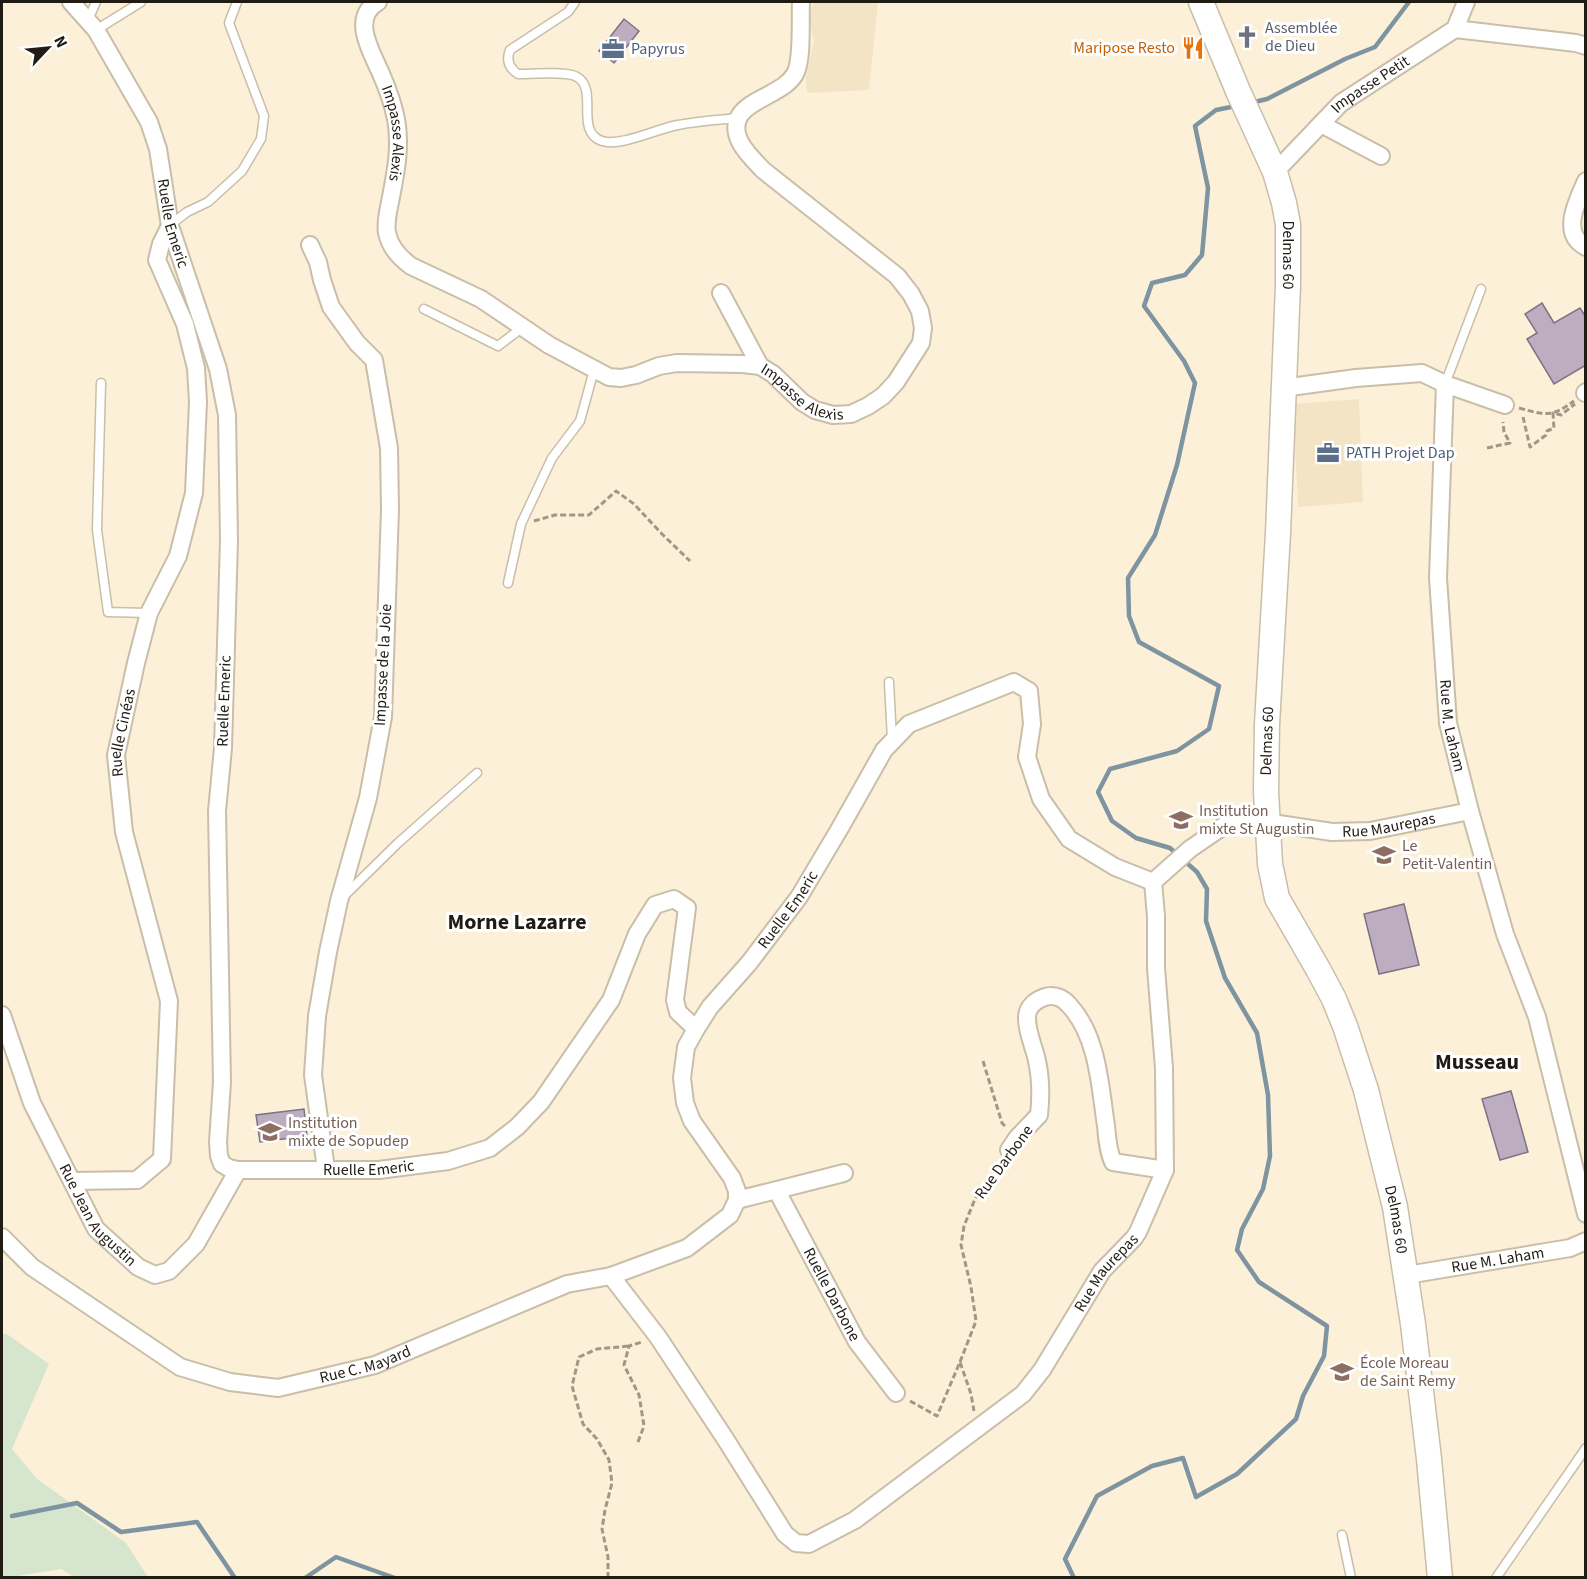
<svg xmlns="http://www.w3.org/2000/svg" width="1587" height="1579" viewBox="0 0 1587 1579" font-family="'Source Sans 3',sans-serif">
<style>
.built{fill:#f3e4c6}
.green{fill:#d6e6ce}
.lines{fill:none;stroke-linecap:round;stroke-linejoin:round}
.stream{stroke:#7e94a1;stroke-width:4.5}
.building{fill:#bcadc1;stroke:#807285;stroke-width:1.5}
.lane-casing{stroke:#c9bea8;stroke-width:11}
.street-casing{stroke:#c9bea8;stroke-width:20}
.secondary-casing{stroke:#c9bea8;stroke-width:27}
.path{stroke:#a19787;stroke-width:3;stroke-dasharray:6 3;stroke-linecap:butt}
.lane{stroke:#fff;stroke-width:8}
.street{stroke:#fff;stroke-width:16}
.secondary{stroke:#fff;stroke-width:24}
.labels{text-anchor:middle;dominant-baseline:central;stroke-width:6;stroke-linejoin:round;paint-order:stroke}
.worship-label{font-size:16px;fill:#5b616d;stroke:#fff;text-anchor:start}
.food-label{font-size:16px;fill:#c56008;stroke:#fff;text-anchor:end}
.service-label{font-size:16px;fill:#4e5e75;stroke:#fff;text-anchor:start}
.street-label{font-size:16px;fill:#201c14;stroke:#fff}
.education-label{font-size:16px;fill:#785e54;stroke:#fff;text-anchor:start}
.district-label{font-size:22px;font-weight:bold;fill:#201c14;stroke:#fff}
</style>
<rect width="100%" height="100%" fill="#fdf0d9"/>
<g class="built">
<path d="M813 2H878L869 90 807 93 806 76 814 41 809 17Z"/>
<path d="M1359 399 1363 502 1298 507 1293 404Z"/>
</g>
<path class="green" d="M2 1334H7L49 1364 12 1449 36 1478 126 1543 148 1577H74L61 1569 11 1577H2Z"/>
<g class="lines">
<g class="stream">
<path d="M1250 103 1267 99 1345 59 1375 47 1409 2"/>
<path d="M12 1516 77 1503 121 1532 197 1522 235 1578"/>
<path d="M305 1578 336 1557 395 1578"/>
<path d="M1074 1578 1065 1559 1097 1496 1152 1466 1183 1458 1196 1497 1237 1474 1296 1419 1303 1396 1324 1356 1327 1326 1259 1282 1237 1250 1242 1229 1263 1189 1270 1156 1268 1095 1257 1033 1225 978 1206 921 1207 889 1197 872 1170 848 1136 838 1112 821 1098 792 1110 769 1177 751 1209 729 1219 686 1139 642 1129 616 1128 578 1155 535 1177 465 1195 383 1184 361 1144 306 1152 283 1185 275 1202 255 1208 188 1195 126 1216 110 1236 106"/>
</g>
</g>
<g class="building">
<path d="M624 19 639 31 614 63 599 51Z"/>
<path d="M1542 303 1554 323 1580 308 1586 317V365L1554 384 1527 339 1537 333 1525 314Z"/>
<path d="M1404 904 1419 965 1379 974 1364 914Z"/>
<path d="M1511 1091 1528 1152 1500 1160 1482 1099Z"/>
<path d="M304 1109 307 1136 260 1142 256 1115Z"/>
</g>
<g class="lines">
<g class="lane-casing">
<g id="lane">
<path d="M575 2 568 12 510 50C506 60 509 68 518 74 531 74 567 71 577 77 599 89 574 132 602 141 621 147 659 128 678 125 698 121 718 120 738 118"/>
<path d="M88 20 96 2"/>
<path d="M96 30 141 2"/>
<path d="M170 225 187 212 208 202 242 171 261 139 264 116 229 23 237 2"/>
<path d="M424 309 498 346 523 327"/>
<path d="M101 383 97 530 108 612 149 613"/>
<path d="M1445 384 1481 289"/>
<path d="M508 583 521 524 552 458 580 421 594 370"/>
<path d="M889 682 892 740"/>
<path d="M343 897 398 843 477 773"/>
<path d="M1342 1535 1351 1578"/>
<path d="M1496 1578 1586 1448"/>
</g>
</g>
<g class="street-casing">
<g id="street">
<path id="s1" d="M71 2 96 30 149 122 158 149 170 226 218 369 227 415 229 540 223 748 217 811 222 1082 218 1142 219 1156 222 1164 229 1168 238 1170H379L448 1161 490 1148 517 1127 541 1102 611 1000 637 934 655 905 674 899 687 908 675 1000 678 1012 696 1029 710 1007 749 963 799 897 840 828 884 750 909 724 1014 682 1029 691 1032 724 1027 757 1041 799 1069 839 1115 867 1153 882"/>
<path id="s2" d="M378 2C349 18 373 54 382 76 388 90 393 104 396 119 401 146 396 171 391 197 389 208 385 221 387 233 390 247 400 258 411 266L481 299 549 345 609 377 621 378 636 375 659 366 677 363 743 364 760 366 773 374 802 402 815 410 833 415 851 414 868 406 883 396 896 382 921 343 923 328 920 311 911 294 897 276 763 170C752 158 730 139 738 119 742 107 760 100 770 94 779 89 789 84 795 74 803 60 800 19 801 2"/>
<path d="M1455 29 1576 43 1586 46"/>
<path d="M1321 124 1381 156"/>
<path id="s3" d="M1275 172 1341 103 1455 29 1466 2"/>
<path d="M1586 181C1577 201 1560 234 1586 247"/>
<path d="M310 245 318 262 322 280 331 307 357 343 374 360 389 448 390 509 383 717 368 798 339 901 328 952 317 1016 313 1075 326 1169"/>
<path d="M721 293 760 366"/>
<path d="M1445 384 1505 405"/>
<path id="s4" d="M1283 388 1356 378 1422 373 1445 384 1438 578 1448 723 1470 811 1505 934 1537 1017 1586 1214"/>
<path d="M1585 393 1586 392"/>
<path id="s5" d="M1153 882 1190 849 1225 825 1241 820H1253L1332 832 1370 831 1470 811"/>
<path id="s6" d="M2 1015 32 1103 96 1229 138 1267 155 1275 169 1271 196 1244 238 1170"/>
<path d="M1009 1150 1017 1138 1039 1115C1041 1097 1041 1079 1037 1061 1034 1046 1026 1031 1027 1016 1028 1006 1036 1000 1045 997 1054 994 1063 998 1069 1005 1098 1036 1100 1086 1106 1126 1107 1138 1108 1151 1113 1162L1165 1170"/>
<path id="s7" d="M73 1181 137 1180 162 1159 169 1001 124 832 116 755 136 663 149 613 178 556 194 493 198 402 196 368 185 324 157 260 161 244 170 226"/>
<path id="s8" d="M777 1191 857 1342 896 1393"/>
<path d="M737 1200 844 1173"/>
<path id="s9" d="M2 1237 32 1267 180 1367 230 1382 278 1388 375 1365 567 1284 611 1276 687 1248 730 1215 737 1200V1191L732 1178 692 1121 685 1103 682 1078 686 1047 696 1029"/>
<path id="s10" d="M1407 1275 1570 1248 1586 1241"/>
<path id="s11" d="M611 1276 658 1337 726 1440 785 1534 796 1543 809 1544 855 1520 1023 1394 1042 1370 1102 1271 1134 1238 1138 1232 1165 1170 1164 1068 1156 968V916L1153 882"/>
</g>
</g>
<g class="secondary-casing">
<g id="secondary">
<path id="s12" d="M1201 2 1238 91 1275 172 1284 203 1288 224V285L1278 533 1267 724 1266 791 1270 864 1277 898 1318 969 1334 999 1345 1026 1366 1090 1395 1207 1413 1324 1429 1459 1440 1578"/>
</g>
</g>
<g class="path">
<path d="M1519 408C1545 415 1551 418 1574 401"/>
<path d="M1523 417 1530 447 1546 435 1547 431 1554 428 1553 413 1561 415 1575 404"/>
<path d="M1487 448 1510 443 1504 432 1503 422"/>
<path d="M534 521 555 515H589L616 491 634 504 662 534 690 561"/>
<path d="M983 1061 1002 1123 1007 1128"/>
<path d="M960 1362 976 1321 971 1287 961 1245 964 1226 975 1199 1001 1161"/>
<path d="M910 1401 937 1416 960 1362 971 1394 974 1411"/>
<path d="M638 1442 644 1426 639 1395 624 1365 629 1346 642 1342"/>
<path d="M608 1578V1557L602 1529 605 1510 612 1483 609 1460 597 1439 583 1424 572 1386 579 1357 597 1349 629 1346"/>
</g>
<use href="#lane" class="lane"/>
<use href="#street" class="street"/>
<use href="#secondary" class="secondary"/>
</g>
<defs>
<g id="church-bare" transform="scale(1.8)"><path d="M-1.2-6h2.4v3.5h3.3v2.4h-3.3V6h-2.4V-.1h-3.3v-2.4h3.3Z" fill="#6b7280" stroke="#fff" stroke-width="2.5" paint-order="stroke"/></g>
<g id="restaurant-bare" transform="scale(1.8)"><path d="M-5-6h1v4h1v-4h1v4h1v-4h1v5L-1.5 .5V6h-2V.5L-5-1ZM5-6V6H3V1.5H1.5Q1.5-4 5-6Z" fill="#e8710a" stroke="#fff" stroke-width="2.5" paint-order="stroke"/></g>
<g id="office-bare" transform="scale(1.8)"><path d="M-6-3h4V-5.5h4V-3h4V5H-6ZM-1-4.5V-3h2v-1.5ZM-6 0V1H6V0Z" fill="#5c6f8a" stroke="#fff" stroke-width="2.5" paint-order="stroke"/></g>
<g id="school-bare" transform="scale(1.8)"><path d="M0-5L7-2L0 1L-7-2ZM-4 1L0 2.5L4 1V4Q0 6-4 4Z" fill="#8d6e63" stroke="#fff" stroke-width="2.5" paint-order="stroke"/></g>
</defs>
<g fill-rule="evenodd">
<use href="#church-bare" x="1247" y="37"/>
<use href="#restaurant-bare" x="1193" y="48"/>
<use href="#office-bare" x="613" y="49"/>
<use href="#office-bare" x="1328" y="453"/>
<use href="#school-bare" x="1181" y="820"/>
<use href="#school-bare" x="1384" y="855"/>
<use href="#school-bare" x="270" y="1132"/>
<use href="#school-bare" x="1342" y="1372"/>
</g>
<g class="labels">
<g class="worship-label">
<text x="1265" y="28">Assemblée<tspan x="1265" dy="18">de Dieu</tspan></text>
</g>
<g class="food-label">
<text x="1175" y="48">Maripose Resto</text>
</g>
<g class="service-label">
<text x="631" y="49">Papyrus</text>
<text x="1346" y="453">PATH Projet Dap</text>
</g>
<g class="street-label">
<text stroke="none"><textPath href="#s3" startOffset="130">Impasse Petit</textPath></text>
<text stroke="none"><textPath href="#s2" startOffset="142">Impasse Alexis</textPath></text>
<text stroke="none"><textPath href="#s1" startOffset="248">Ruelle Emeric</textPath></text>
<text stroke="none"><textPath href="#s12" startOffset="270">Delmas 60</textPath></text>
<text stroke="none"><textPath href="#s2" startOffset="717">Impasse Alexis</textPath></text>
<text transform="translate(383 665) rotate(-87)">Impasse de la Joie</text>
<text transform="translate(224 701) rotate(-88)">Ruelle Emeric</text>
<text stroke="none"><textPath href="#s4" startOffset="508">Rue M. Laham</textPath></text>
<text stroke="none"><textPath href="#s7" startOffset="530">Ruelle Cinéas</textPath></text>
<text transform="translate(1267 741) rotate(-88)">Delmas 60</text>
<text stroke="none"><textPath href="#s5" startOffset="258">Rue Maurepas</textPath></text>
<text stroke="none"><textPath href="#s1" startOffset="2084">Ruelle Emeric</textPath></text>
<text transform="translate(1004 1162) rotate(-54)">Rue Darbone</text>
<text stroke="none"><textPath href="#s1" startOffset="1346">Ruelle Emeric</textPath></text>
<text stroke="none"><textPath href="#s6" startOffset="224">Rue Jean Augustin</textPath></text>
<text stroke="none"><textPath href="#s12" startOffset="1260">Delmas 60</textPath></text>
<text stroke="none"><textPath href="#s10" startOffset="92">Rue M. Laham</textPath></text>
<text stroke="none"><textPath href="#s11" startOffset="748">Rue Maurepas</textPath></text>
<text stroke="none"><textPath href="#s8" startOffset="117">Ruelle Darbone</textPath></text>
<text stroke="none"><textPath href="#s9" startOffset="412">Rue C. Mayard</textPath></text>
</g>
<g class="education-label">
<text x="1199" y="811">Institution<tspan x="1199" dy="18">mixte St Augustin</tspan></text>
<text x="1402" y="846">Le<tspan x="1402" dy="18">Petit-Valentin</tspan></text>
<text x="288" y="1123">Institution<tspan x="288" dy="18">mixte de Sopudep</tspan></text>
<text x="1360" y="1363">École Moreau<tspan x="1360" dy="18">de Saint Remy</tspan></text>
</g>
<g class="district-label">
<text x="517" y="922">Morne Lazarre</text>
<text x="1477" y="1062">Musseau</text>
</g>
</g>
<rect width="1587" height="1579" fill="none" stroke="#201c14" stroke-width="6"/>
<g transform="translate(48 48) rotate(64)" stroke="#ffffff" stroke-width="4.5" paint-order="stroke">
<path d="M0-4.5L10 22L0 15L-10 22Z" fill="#201c14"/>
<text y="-9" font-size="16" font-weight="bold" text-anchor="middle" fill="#201c14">N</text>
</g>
</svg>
